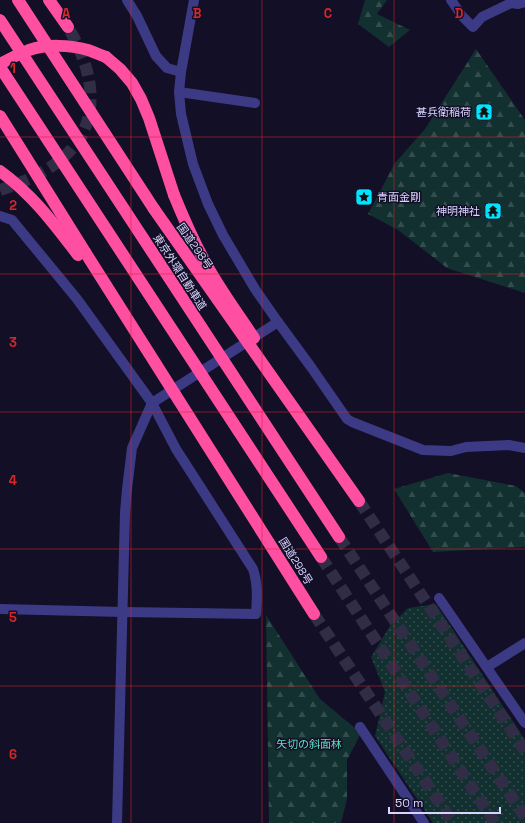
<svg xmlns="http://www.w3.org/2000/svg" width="525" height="823" viewBox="0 0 525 823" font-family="'Space Grotesk','Noto Sans JP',sans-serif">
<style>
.forest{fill:url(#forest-firs)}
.park{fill:url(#park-dots)}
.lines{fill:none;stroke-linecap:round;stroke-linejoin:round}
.highway-tunnel{stroke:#312d47;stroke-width:12;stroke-dasharray:12 6;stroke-linecap:butt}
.street{stroke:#3d3a85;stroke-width:10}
.highway{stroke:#ff4fa3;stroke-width:12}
.highway-bridge{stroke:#ff4fa3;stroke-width:12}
.grid{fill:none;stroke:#d62828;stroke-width:1;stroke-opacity:0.55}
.labels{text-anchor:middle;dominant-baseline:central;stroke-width:3;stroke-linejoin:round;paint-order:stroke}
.poi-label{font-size:11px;fill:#d9d4ff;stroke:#130f26;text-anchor:end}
.street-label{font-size:11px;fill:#d9d4ff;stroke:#130f26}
.park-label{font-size:11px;fill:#5fe0c0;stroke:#130f26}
.grid-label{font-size:13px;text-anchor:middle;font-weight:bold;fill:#d62828;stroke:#130f26;stroke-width:3;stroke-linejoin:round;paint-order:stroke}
</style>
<defs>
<pattern id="forest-firs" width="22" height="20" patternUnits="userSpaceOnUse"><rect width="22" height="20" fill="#12302f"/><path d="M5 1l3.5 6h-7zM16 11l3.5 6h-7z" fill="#344d4e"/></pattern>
<pattern id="park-dots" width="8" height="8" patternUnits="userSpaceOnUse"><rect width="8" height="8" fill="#12302f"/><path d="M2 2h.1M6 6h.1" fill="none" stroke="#344d4e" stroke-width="1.8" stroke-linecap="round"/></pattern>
</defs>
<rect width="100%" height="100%" fill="#130f26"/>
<g class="forest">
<path d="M365 0H387L377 14 410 30 389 47 358 24Z"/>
<path d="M476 49 525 120V293L447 268 398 230 368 214 395 163 425 129Z"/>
<path d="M448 473 516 486 525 493V547L433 552 394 489Z"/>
<path d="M266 615 320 699 361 733 347 760V799L341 823H269Z"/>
</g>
<path class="park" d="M436 604 525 740V823H433L375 736 385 692 371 657 390 626 408 608Z"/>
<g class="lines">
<g class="highway-tunnel">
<path d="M0 190C28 181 57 168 75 145 78 142 81 138 82 135 100 98 87 60 68 27"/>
<path d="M359 501 525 751"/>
<path d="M339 537 525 817"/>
<path d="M321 557 495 823"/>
<path d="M314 614 453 823"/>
</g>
<g class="street">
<path d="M127 0 137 16 156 56 167 68 181 72"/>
<path d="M194 0 181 72 179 92 181 114 193 164 208 204 223 235 255 289 278 322 311 367 347 419 352 422 423 450 451 451 466 447 509 445 525 448"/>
<path d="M451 0 462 16 473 27 482 17 511 3 518 4 525 2"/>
<path d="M179 92 255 103"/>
<path d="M0 216 12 220 77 299 152 403 176 449 253 569C258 584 257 599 256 614L123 612 0 609"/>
<path d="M439 598 525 723"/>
<path d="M487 667 525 643"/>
<path d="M360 727 424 823"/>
<path d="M117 823 125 513 127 489 132 448 152 403 278 322"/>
</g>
<g class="highway">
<path d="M18 0 154 209"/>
<path d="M49 0 68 27"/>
<path d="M106 57 120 69 132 83 141 99 149 118 174 195"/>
<path d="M0 116 85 252"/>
<path d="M0 171C33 195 54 224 78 255"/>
</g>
<g class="highway-bridge">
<path d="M0 20 339 537"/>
<path d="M0 64C9 59 19 54 29 50 47 44 70 45 88 50 94 52 100 55 106 57"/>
<path d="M0 67 321 557"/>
<path d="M174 195C183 217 192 238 204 260 218 287 237 312 254 338"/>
<path d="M154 209 359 501"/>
<path d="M85 252 314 614"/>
</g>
</g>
<path class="grid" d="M131 0V823M262 0V823M394 0V823M0 137H525M0 274H525M0 412H525M0 549H525M0 686H525"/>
<defs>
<g id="temple-square" transform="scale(0.9)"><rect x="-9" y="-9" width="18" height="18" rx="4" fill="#00e5ff" stroke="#130f26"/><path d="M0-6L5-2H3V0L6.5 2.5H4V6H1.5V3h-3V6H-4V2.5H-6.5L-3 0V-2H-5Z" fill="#111"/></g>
<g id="sight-square" transform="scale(0.9)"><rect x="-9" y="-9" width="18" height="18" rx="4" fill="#00e5ff" stroke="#130f26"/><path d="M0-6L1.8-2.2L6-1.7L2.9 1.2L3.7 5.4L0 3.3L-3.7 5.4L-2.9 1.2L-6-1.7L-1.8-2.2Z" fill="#111"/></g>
</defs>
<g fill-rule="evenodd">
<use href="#temple-square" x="484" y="112"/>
<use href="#sight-square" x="364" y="197"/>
<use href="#temple-square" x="493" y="211"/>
</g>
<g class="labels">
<g class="poi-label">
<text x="471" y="112">甚兵衛稲荷</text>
<text x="377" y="197" text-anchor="start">青面金剛</text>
<text x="480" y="211">神明神社</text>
</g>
<g class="street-label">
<text transform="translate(195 246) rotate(55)">国道298号</text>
<text transform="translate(180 272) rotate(57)">東京外環自動車道</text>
<text transform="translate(296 561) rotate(58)">国道298号</text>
</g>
<g class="park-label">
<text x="309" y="744">矢切の斜面林</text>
</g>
</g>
<g class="grid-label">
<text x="66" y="18">A</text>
<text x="197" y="18">B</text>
<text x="328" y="18">C</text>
<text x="459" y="18">D</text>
<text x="13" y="73">1</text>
<text x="13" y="210">2</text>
<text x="13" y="347">3</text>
<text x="13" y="485">4</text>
<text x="13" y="622">5</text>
<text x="13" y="759">6</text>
</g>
<path d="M389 807v6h111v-6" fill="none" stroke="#d9d4ff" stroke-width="2"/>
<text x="395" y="807" font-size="12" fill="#d9d4ff" stroke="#130f26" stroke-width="3" paint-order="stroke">50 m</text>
</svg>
